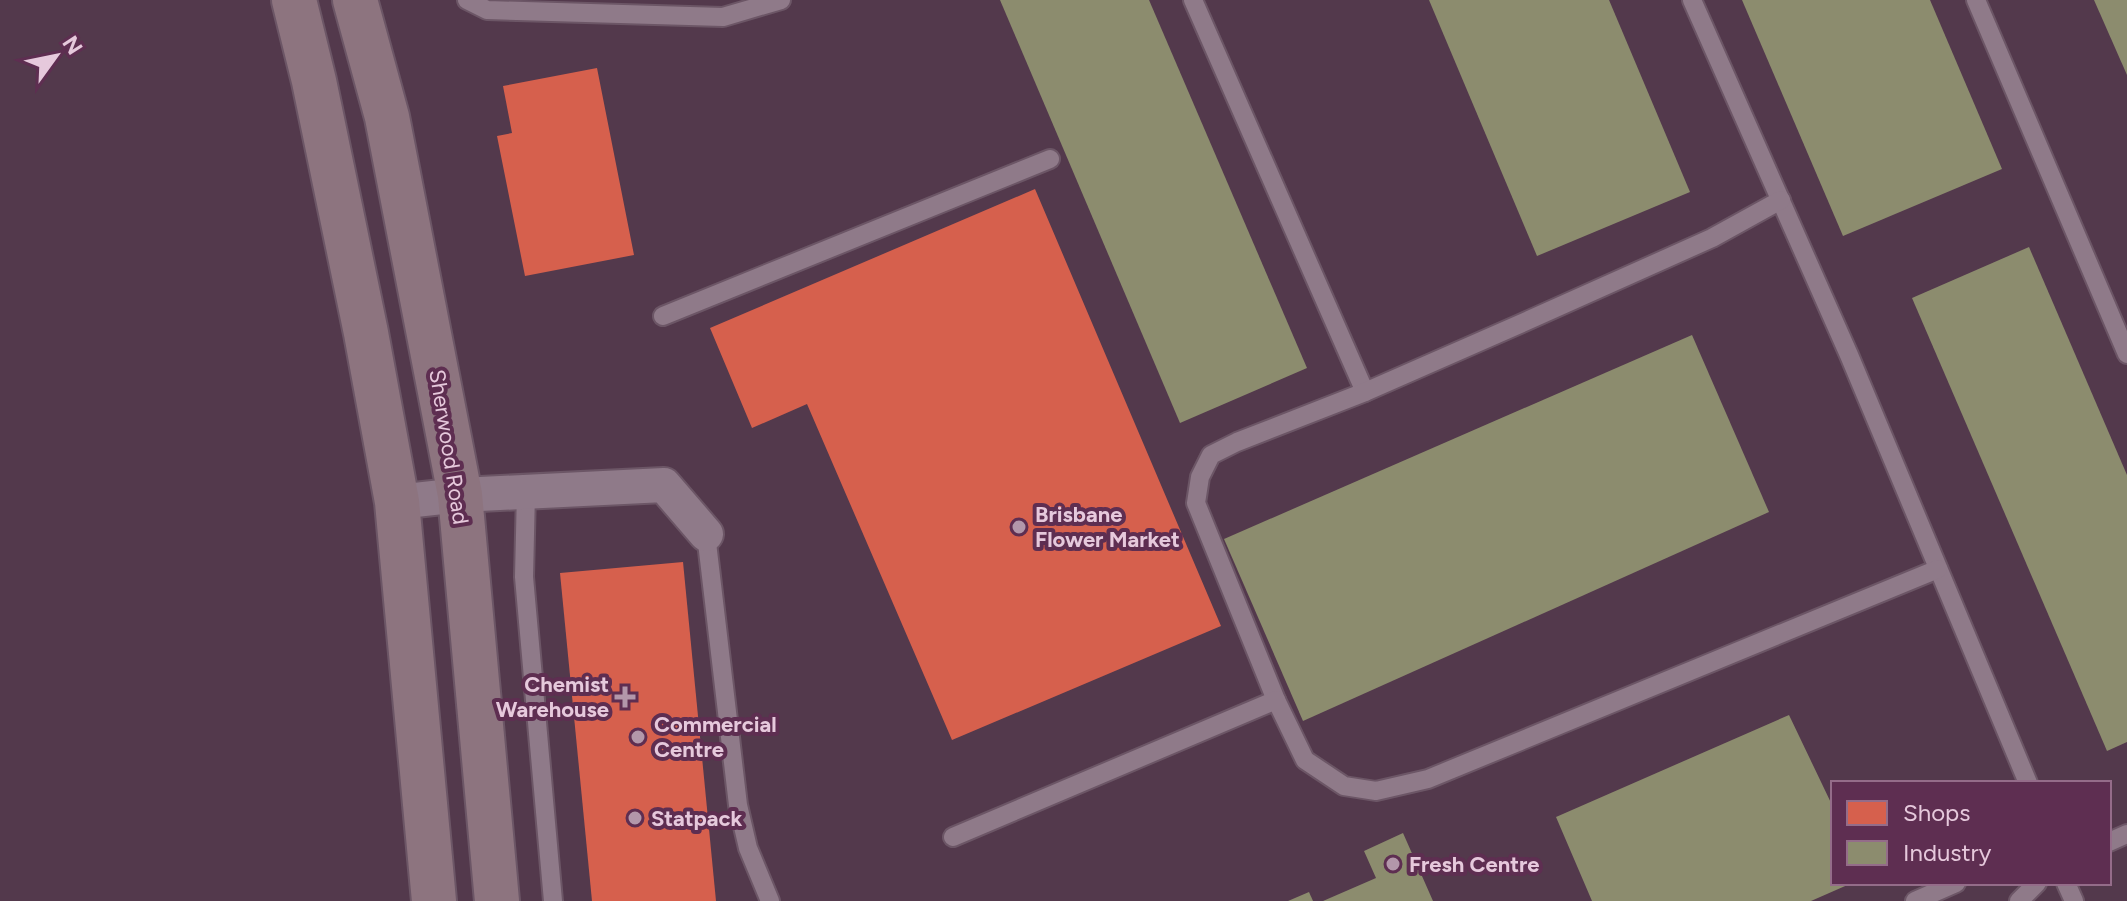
<svg xmlns="http://www.w3.org/2000/svg" width="2127" height="901" viewBox="0 0 2127 901" font-family="Figtree,sans-serif">
<style>
.shops{fill:#d6604d}
.industry{fill:#8c8c6e}
.lines{fill:none;stroke-linecap:round;stroke-linejoin:round}
.lane-casing{stroke:#6c5666;stroke-width:22}
.street-casing{stroke:#6c5666;stroke-width:38}
.primary-casing{stroke:#6c5666;stroke-width:48}
.lane{stroke:#8f7a89;stroke-width:18}
.street{stroke:#8f7a89;stroke-width:34}
.primary{stroke:#8d747f;stroke-width:44}
.poi-dot{fill:#b397aa;stroke:#5e2e51;stroke-width:3}
.labels{text-anchor:middle;dominant-baseline:central;stroke-width:8;stroke-linejoin:round;paint-order:stroke}
.street-label{font-size:22px;fill:#e6c9dc;stroke:#5e2e51}
.poi-label{font-size:22px;font-weight:bold;fill:#e6c9dc;stroke:#5e2e51;text-anchor:start}
</style>
<rect width="100%" height="100%" fill="#53394c"/>
<g class="shops">
<path d="M597 68 634 255 525 276 497 136 512 133 503 86Z"/>
<path d="M1035 189 1221 626 952 740 807 404 752 428 710 328Z"/>
<path d="M683 562 716 901H592L560 573Z"/>
</g>
<g class="industry">
<path d="M1000 0H1149L1307 368 1180 423Z"/>
<path d="M1429 0H1609L1690 192 1537 256Z"/>
<path d="M1742 0H1930L2002 169 1843 236Z"/>
<path d="M2094 0H2127V75Z"/>
<path d="M2029 247 2127 475V742L2107 751 1912 298Z"/>
<path d="M1692 335 1769 512 1303 721 1224 539Z"/>
<path d="M1789 715 1833 807V883H1852L1811 901H1592L1556 817Z"/>
<path d="M1403 833 1433 901H1323L1376 878 1364 851Z"/>
<path d="M1309 892 1313 901H1288Z"/>
</g>
<g class="lines">
<g class="lane-casing">
<g id="lane">
<path d="M467 0 487 10 723 17 781 0"/>
<path d="M1193 0 1365 392"/>
<path d="M1692 0 1849 355 2028 783"/>
<path d="M1976 0 2127 354"/>
<path d="M663 316 1050 159"/>
<path d="M526 492 524 577 553 901"/>
<path d="M706 534 738 805 748 848 770 901"/>
<path d="M1276 700 1196 503 1200 477 1211 455 1237 442 1365 392 1520 324 1712 238 1781 200"/>
<path d="M953 837 1276 700 1305 760 1344 786 1376 791 1428 779 1938 569"/>
<path d="M2109 842 2127 834"/>
<path d="M2066 883 2074 901"/>
<path d="M1915 901 1956 883"/>
<path d="M2019 901 2037 883"/>
</g>
</g>
<g class="street-casing">
<path id="street" d="M397 502 460 495 664 485 706 534"/>
</g>
<g class="primary-casing">
<g id="primary">
<path d="M294 0 314 81 366 333 397 502 434 901"/>
<path d="M355 0 387 117 460 495 497 901"/>
</g>
</g>
<use href="#lane" class="lane"/>
<use href="#street" class="street"/>
<use href="#primary" class="primary"/>
</g>
<g class="poi-dot">
<circle cx="1019" cy="527" r="8"/>
<path d="M621 685h8v8h8v8h-8v8h-8v-8h-8v-8h8z"/>
<circle cx="638" cy="737" r="8"/>
<circle cx="635" cy="818" r="8"/>
<circle cx="1393" cy="864" r="8"/>
</g>
<g class="labels">
<g class="street-label">
<text transform="translate(449 447) rotate(81)">Sherwood Road</text>
</g>
<g class="poi-label">
<text x="1035" y="514">Brisbane<tspan x="1035" dy="25">Flower Market</tspan></text>
<text x="609" y="684" text-anchor="end">Chemist<tspan x="609" dy="25">Warehouse</tspan></text>
<text x="654" y="724">Commercial<tspan x="654" dy="25">Centre</tspan></text>
<text x="651" y="818">Statpack</text>
<text x="1409" y="864">Fresh Centre</text>
</g>
</g>
<rect x="1831" y="781" width="280" height="104" fill="#5e2e51" stroke="#946c89" stroke-width="2"/>
<rect x="1847" y="801" width="40" height="24" fill="#d6604d" stroke="#946c89" stroke-width="2"/>
<text x="1903" y="821" font-size="24" fill="#e6c9dc">Shops</text>
<rect x="1847" y="841" width="40" height="24" fill="#8c8c6e" stroke="#946c89" stroke-width="2"/>
<text x="1903" y="861" font-size="24" fill="#e6c9dc">Industry</text>
<g transform="translate(56 56) rotate(57)" stroke="#5e2e51" stroke-width="6" paint-order="stroke">
<path d="M0-6L14 30L0 20L-14 30Z" fill="#e6c9dc"/>
<text y="-12" font-size="22" font-weight="bold" text-anchor="middle" fill="#e6c9dc">N</text>
</g>
</svg>
